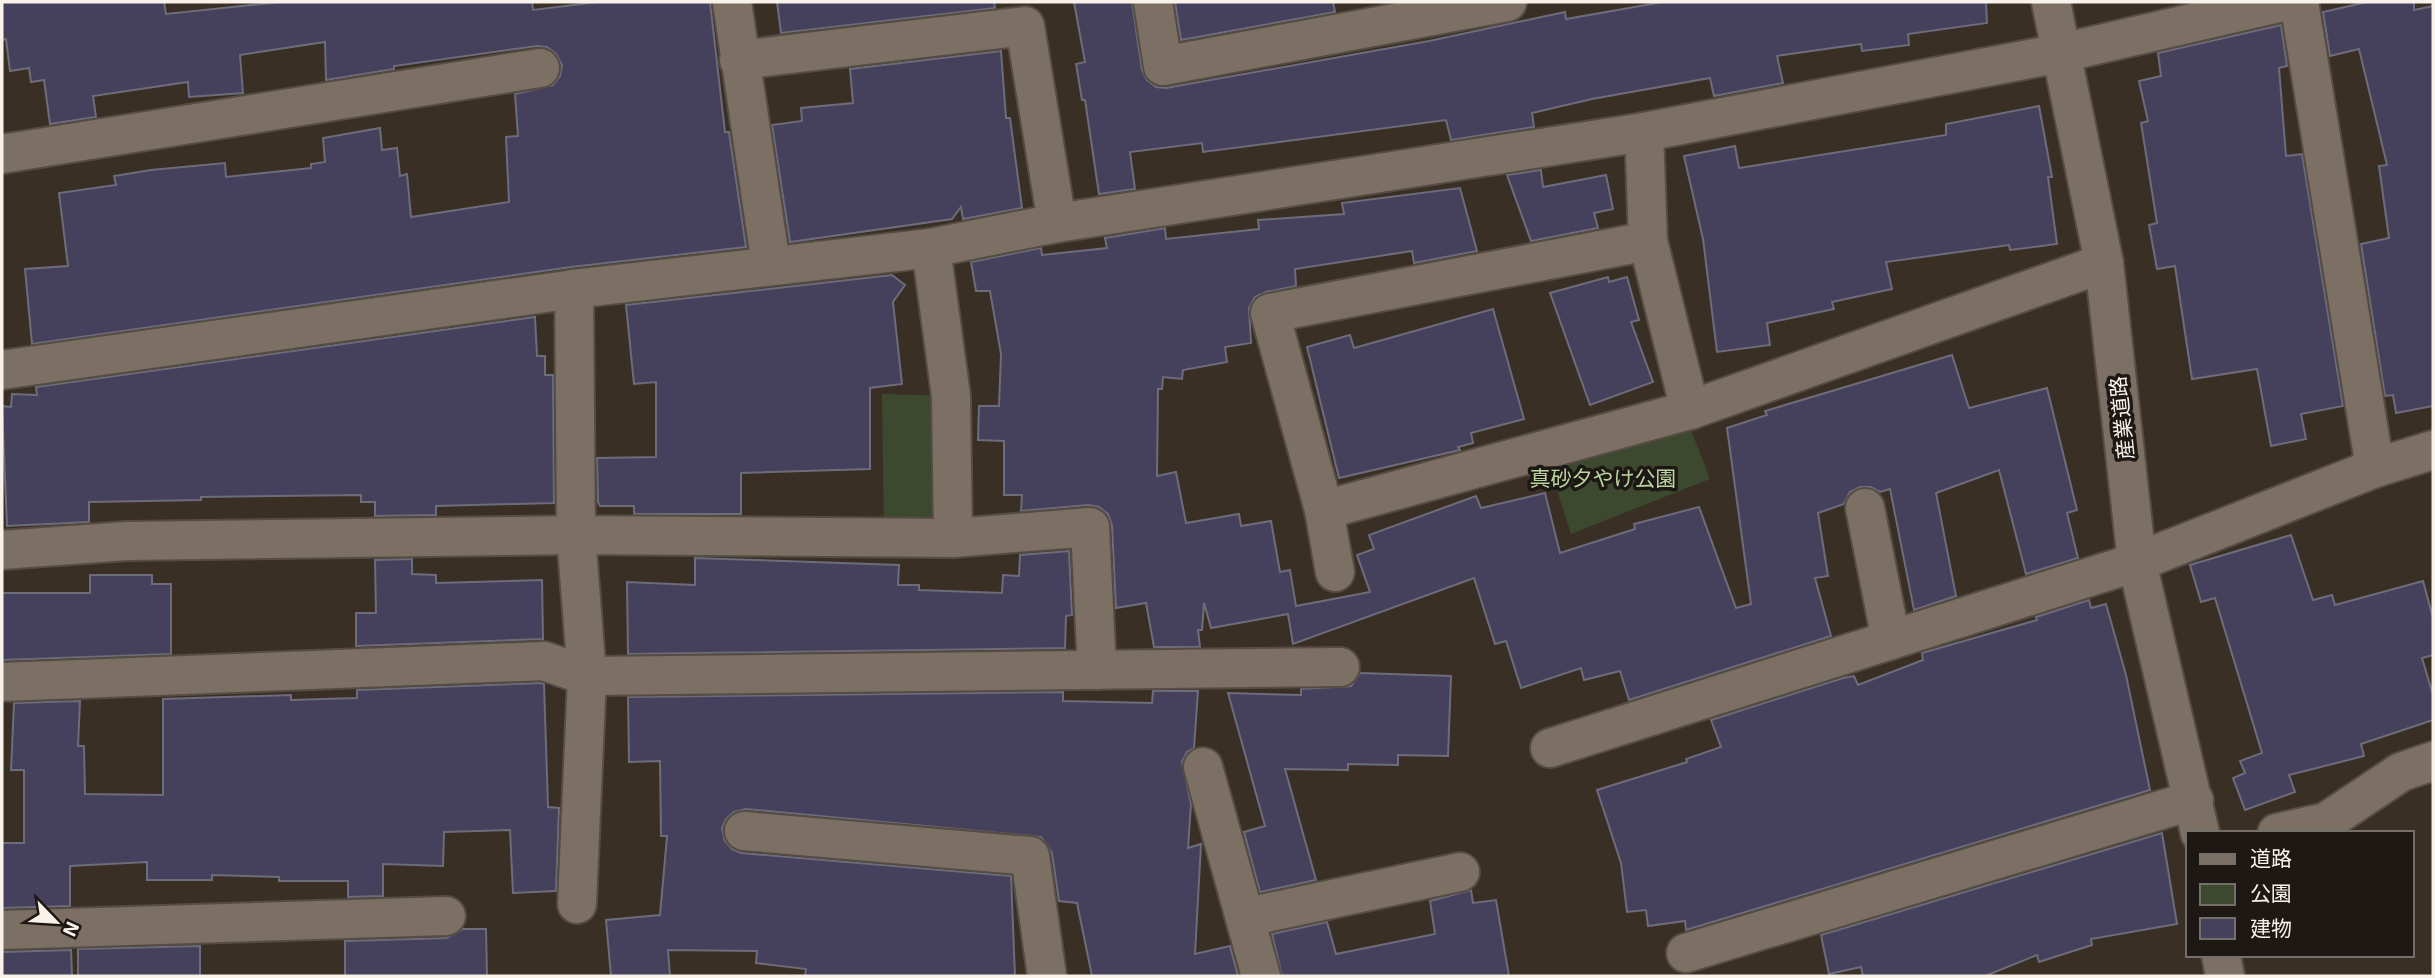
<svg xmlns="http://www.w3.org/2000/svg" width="2435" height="978" viewBox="0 0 2435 978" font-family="'Exo 2','Noto Sans JP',sans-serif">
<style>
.green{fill:#3c492f}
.building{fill:#45415d;stroke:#6d6c7b;stroke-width:2}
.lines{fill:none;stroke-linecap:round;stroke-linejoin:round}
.minor-casing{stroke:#554c43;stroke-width:42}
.minor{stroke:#7c6f63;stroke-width:38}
.labels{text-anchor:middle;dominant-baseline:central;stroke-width:7;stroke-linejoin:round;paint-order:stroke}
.street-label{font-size:21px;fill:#f9f2eb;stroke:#1d1814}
.park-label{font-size:21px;fill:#bbd5a0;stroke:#1d1814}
</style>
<rect width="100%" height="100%" fill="#3a2f25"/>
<g class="green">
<path d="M882 394 951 396 953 538 884 537Z"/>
<path d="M1684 412 1710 479 1571 534 1544 450Z"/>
</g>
<g class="building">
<path d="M2 2H164L166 14 281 2H532L533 10 598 2H710L725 132H729L746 247 571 267 32 344 25 269 68 266 59 193 116 185 114 176 151 170 225 163 226 177 311 168V164L325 162 323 138 380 128 382 150 397 148 400 176 407 174 411 217 509 202 506 137 518 136 515 94 553 85 560 76 562 65 556 54 547 47 537 46 394 66V69L326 80 325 42 240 55 243 93 189 97 188 82 93 96 96 117 50 124 44 80 31 82 29 68 10 71 6 39 2 40Z"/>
<path d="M777 2H994L995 8 781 33Z"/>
<path d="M1074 2H1132L1142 70 1147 80 1156 87 1166 88 1429 41 1565 12 1566 19 1663 2H1986L1987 23 1908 34 1909 45 1862 51 1861 44 1777 56 1783 83 1714 96 1710 78 1592 99 1532 113 1534 127 1451 140 1446 120 1203 152 1202 143 1130 152 1135 189 1099 194 1085 100H1082L1076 64 1085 62Z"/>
<path d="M1175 2H1333L1335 12 1181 40Z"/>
<path d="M2367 2H2414V10L2433 6V406L2396 413 2393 395 2385 396 2361 244 2389 238 2379 166 2387 165 2359 49 2330 56 2323 12Z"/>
<path d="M2281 25 2287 66 2279 68 2286 156 2302 154 2343 406 2301 414 2306 439 2271 446 2257 369 2192 379 2175 266 2157 269 2149 225 2157 223 2141 123 2148 121 2139 81 2161 76 2158 53Z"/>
<path d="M1001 51 1006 118H1010L1022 208 963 219 961 207 952 219 790 242 772 125 802 121 801 108 853 103 850 69Z"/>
<path d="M2039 106 2052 177H2048L2057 244 2010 250 2009 245 1886 262 1892 289 1832 302 1834 309 1767 323 1770 345 1717 352 1703 239 1684 156 1735 146 1739 168 1946 135V124Z"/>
<path d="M1541 170 1543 187 1606 175 1613 209 1594 213 1598 228 1531 241 1507 175Z"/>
<path d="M1460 188 1477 251 1414 263 1412 251 1295 269 1296 286 1266 292 1255 297 1249 308 1251 343 1225 347 1227 362 1183 370 1182 379 1163 377 1162 389H1158L1157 476 1176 472 1186 523 1239 514 1241 526 1271 521 1280 572 1290 570 1296 606 1370 592 1357 555 1374 549 1369 535 1476 496 1481 508 1545 493 1560 553 1635 529 1634 524 1699 507 1736 608 1751 604 1727 428 1767 415 1765 411 1952 355 1969 408 2047 388 2077 510 2067 513 2078 558 2026 574 1999 470 1936 493 1956 596 1914 610 1890 489 1880 492 1871 487H1860L1850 492 1844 504 1818 513 1828 576 1815 578 1831 636 1629 700 1620 671 1584 680 1581 668 1521 688 1506 641 1495 644 1474 578 1293 644 1288 614 1211 628 1204 603 1202 630H1198L1200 647H1154L1146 603 1116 608 1112 526 1108 514 1099 507 1088 505 1021 511 1022 495H1004V441L978 440 979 406H999L1001 354 990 291H976L971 262 1041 248 1042 255 1107 248 1105 238 1165 228 1166 239 1259 229 1258 220 1344 214 1342 203Z"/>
<path d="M892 275 905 285 893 302 902 384 870 388V469L741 473V514H634V506H600L598 502 597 458 656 457V382L634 384 626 305Z"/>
<path d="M1608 277 1609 282 1627 277 1639 320 1631 322 1653 382 1590 405 1550 293Z"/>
<path d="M1493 309 1524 419 1471 433 1473 443 1458 447 1460 450 1339 478 1307 347 1350 335 1354 348Z"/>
<path d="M535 317 537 356H545V375H553L554 503 436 506V515L375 516V502H361V495L201 497V500L89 502V522L7 526 2 406 11 407 12 394 37 395 36 387Z"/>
<path d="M2291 535 2313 600 2332 595 2335 605 2423 581 2433 618V655L2422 658 2433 695V720L2361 744 2364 756 2289 775 2295 792 2245 810 2233 778 2245 773 2240 761 2262 753 2215 598 2201 602 2190 565Z"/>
<path d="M1069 551 1072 615 1066 616 1065 648 628 654 627 582 695 585V558L899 565 898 585H919V590L1002 593 1003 575 1019 576 1020 555Z"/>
<path d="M412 559V574L436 575V583L542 580 543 639 356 646V613H376L375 560Z"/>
<path d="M90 575H152V584H171V654L2 660V593H90Z"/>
<path d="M2089 600 2091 608 2106 604 2126 675 2150 790 1686 930 1685 921 1648 926 1646 910 1627 912 1621 863 1597 790 1687 762 1686 759 1721 747 1711 720 1843 678 1854 676 1858 685 1923 660 1922 653 2037 620 2036 617Z"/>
<path d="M1360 673 1451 676 1448 756 1398 755V765L1348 764V770L1285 769 1316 880 1260 892 1244 832 1265 826 1228 693 1301 695V689L1351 686Z"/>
<path d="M541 683 544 684 548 807 559 808 556 891 513 893 510 830 444 832 443 866 383 864V896L348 897V881H279V877L212 875V880H147V862L70 866V906L2 908V843H24V770H11L14 703 80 701 78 746H84L85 794 163 795V699L291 695V700L357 698V690Z"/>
<path d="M1153 691H1198L1194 748 1187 752 1182 762 1191 804 1188 848 1201 844 1195 954 1230 946 1238 976H1092L1077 903 1059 901 1052 853 1041 837 746 809 734 812 726 819 722 828 725 841 732 849 741 853 1011 876 1015 976H805L806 969 756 963 757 951 668 950 670 976H611L606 920 660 915 667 836H661L660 761 629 762 628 697 1063 692V701L1152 703Z"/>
<path d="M2162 833 2177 924 2091 939 2092 945 2039 962 2037 955 1985 976H1863L1861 967 1829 974 1821 935Z"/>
<path d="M1471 890 1473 903 1496 900 1509 976H1282L1272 934 1327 922 1336 954 1435 934 1430 901Z"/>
<path d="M463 929H486L487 976H345V941L447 938Z"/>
<path d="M200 946V976H78V949Z"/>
<path d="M71 950 72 976H2V952Z"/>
</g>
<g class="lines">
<g class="minor-casing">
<g id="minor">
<path d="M732 2 771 265"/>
<path d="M1153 2 1163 66 1507 2"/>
<path d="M2051 2 2104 263 2137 562 2200 833"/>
<path d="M2299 2 2375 468"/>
<path d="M739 60 1025 26 1057 223"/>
<path d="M1644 132 1648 241 1690 410"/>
<path d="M2 154 540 68"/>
<path d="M931 248 951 396 953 538"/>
<path d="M574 289 576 535 587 676 577 904"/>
<path d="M2 370 574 289 931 248 1057 223 1644 132 2061 53 2283 2"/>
<path d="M1865 508 1891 640"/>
<path d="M1324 510 1690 410 2104 263"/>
<path d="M2 550 127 541 576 535 953 538 1090 527 1097 670"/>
<path d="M1335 572 1324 510 1270 313 1648 241"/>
<path d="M2 682 544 661 587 676 1340 667"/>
<path d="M1550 748 2137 562 2375 468 2433 450"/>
<path d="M1203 767 1261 976"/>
<path d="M744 831 1030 856 1047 976"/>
<path d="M2277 833 2326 822 2401 772 2433 761"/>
<path d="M1247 917 1460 872"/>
<path d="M2 930 446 916"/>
<path d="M1686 953 2194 800"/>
<path d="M2221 955 2225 976"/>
</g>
</g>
<use href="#minor" class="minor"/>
</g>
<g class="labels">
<g class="street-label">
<text transform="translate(2121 418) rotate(-96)">産業道路</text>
</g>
<g class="park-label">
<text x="1603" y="477">真砂夕やけ公園</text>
</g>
</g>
<rect width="2435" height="978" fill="none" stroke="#f9f2eb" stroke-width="7"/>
<rect x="2186" y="831" width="228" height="126" fill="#1d1814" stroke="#756f6a" stroke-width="2"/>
<rect x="2200" y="854" width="35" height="10" fill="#7c6f63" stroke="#756f6a" stroke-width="2"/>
<text x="2250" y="866" font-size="21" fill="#f9f2eb">道路</text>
<rect x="2200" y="884" width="35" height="21" fill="#3c492f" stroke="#756f6a" stroke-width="2"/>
<text x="2250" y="901" font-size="21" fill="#f9f2eb">公園</text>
<rect x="2200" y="918" width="35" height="21" fill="#45415d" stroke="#756f6a" stroke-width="2"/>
<text x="2250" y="936" font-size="21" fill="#f9f2eb">建物</text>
<g transform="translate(56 922) rotate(115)" stroke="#1d1814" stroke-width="5" paint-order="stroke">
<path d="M0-5L12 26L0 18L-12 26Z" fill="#f9f2eb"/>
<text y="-10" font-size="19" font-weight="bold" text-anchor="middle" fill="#f9f2eb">N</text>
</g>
</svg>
